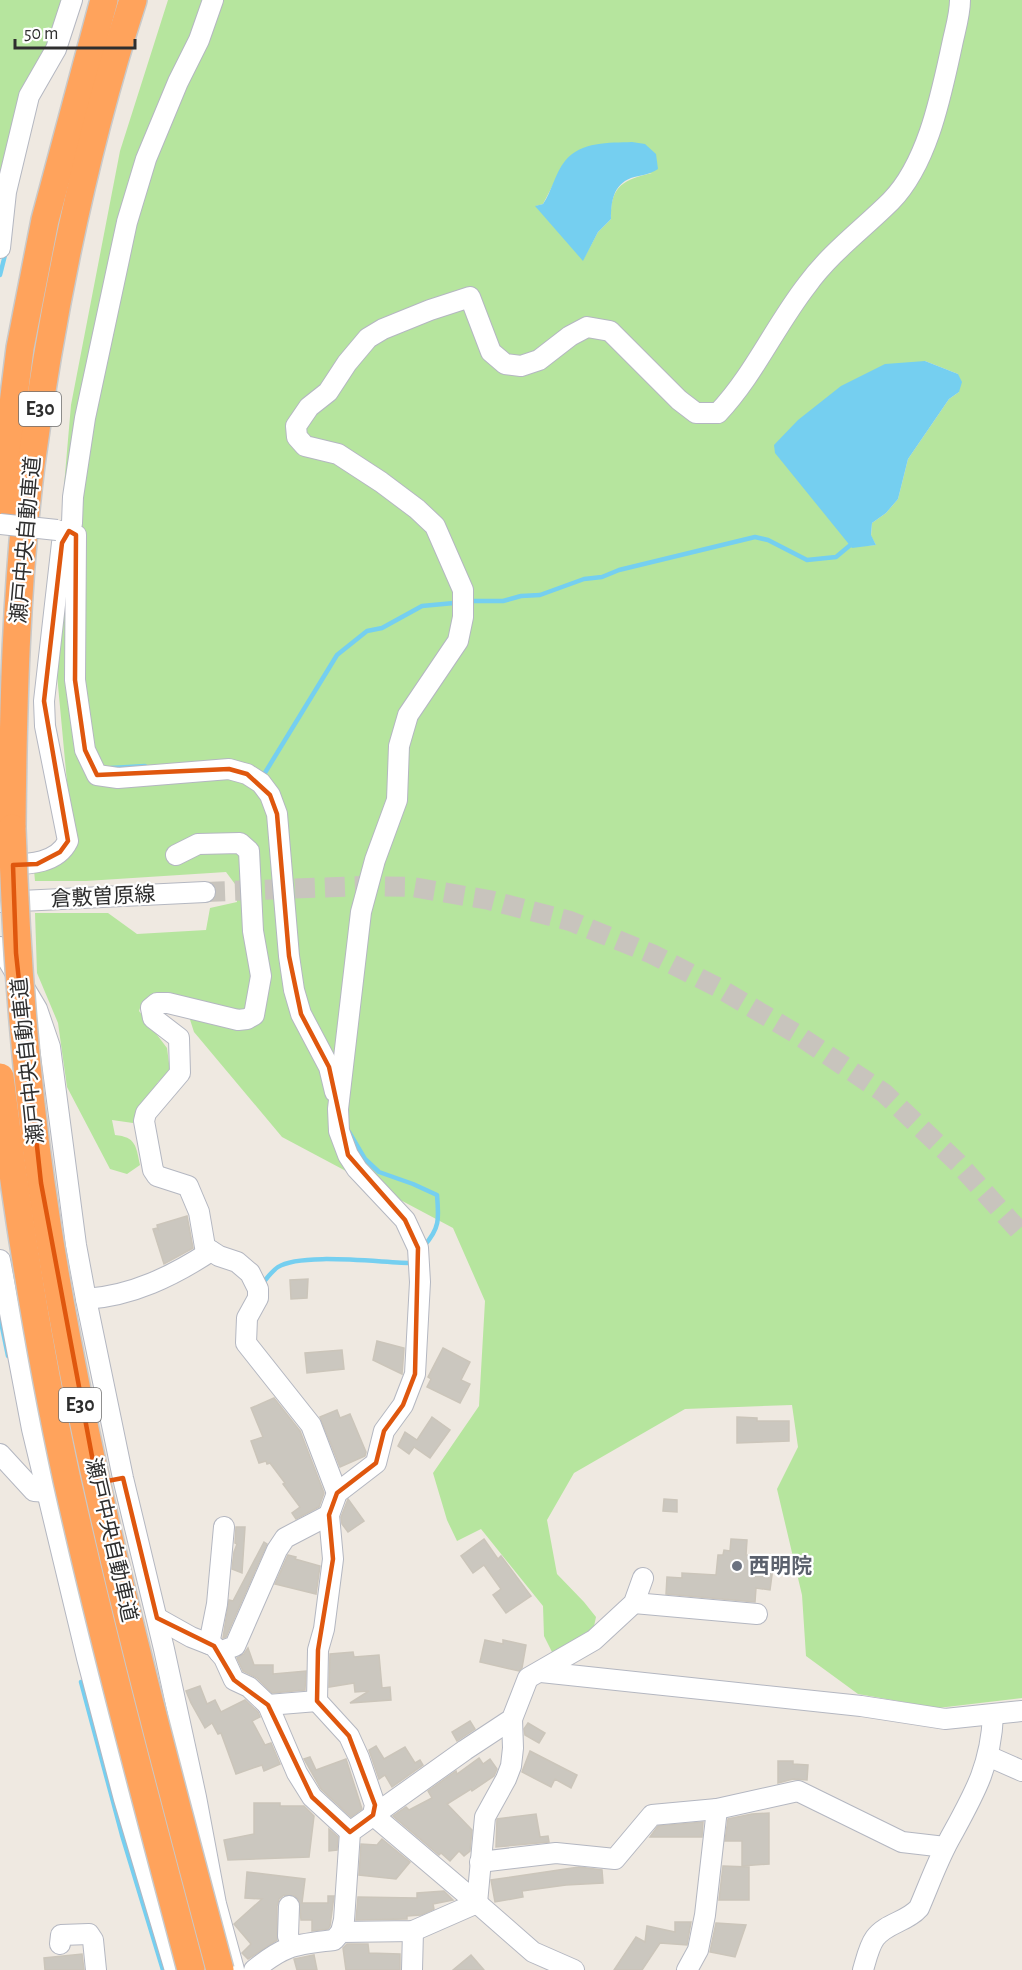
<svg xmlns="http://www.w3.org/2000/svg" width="1022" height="1970" viewBox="0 0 1022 1970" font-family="'Alegreya Sans','Noto Sans JP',sans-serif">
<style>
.green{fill:#b6e59e;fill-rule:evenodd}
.water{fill:#75cff0}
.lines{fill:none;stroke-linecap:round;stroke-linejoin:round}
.stream{stroke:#75cff0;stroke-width:4.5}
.building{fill:#cbc7bf;stroke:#cbc5ba;stroke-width:1.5}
.minor-tunnel{stroke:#c8c4bd;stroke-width:20;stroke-dasharray:20 10;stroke-linecap:butt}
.minor-casing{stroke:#b4b7c1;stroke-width:22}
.highway-casing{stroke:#c9c9c9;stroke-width:30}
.minor{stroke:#fff;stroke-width:20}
.highway{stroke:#ffa35c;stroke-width:27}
.minor-bridge-casing{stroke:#b4b7c1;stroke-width:22;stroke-linecap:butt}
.highway-bridge-casing{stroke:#c9c9c9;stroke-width:30;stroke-linecap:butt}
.minor-bridge{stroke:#fff;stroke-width:20}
.highway-bridge{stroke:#ffa35c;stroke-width:27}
.marked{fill:none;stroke:#df570e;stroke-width:4.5;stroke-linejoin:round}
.worship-dot{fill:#6b7280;stroke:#fff;stroke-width:2}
.labels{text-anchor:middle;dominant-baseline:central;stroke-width:4.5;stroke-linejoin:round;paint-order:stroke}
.shield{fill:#fff;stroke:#6d6d6d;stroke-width:1.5}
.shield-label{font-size:20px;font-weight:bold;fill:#2e2e2e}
.street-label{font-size:21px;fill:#2e2e2e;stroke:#fff}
.worship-label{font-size:21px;font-weight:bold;fill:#5b616d;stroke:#fff;text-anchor:start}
</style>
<rect width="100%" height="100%" fill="#efe9e1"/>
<g class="green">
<path d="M0 0H66L0 218Z"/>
<path d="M168 0H1022V1698L938 1708 858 1694 806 1656 802 1595 777 1489 798 1447 792 1405 685 1409 574 1473 547 1520 557 1574 584 1602 596 1617 593 1631 553 1654 544 1636 543 1606 481 1529 457 1541 447 1520 433 1473 479 1406 485 1301 453 1228 282 1137 194 1032 183 998 151 995 142 1002 139 1011 167 1048 170 1071 158 1082 133 1123 112 1120 115 1135C136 1137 136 1146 140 1165L127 1174 110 1169 67 1087 58 1023 37 973 35 913H108L137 934 206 930 210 908 237 902 235 884 226 872 86 881H35L34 870 41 869 77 844 67 782 56 664 73 537 62 509 71 405 120 151ZM652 173C623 180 610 186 611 219L598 232 583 260 536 206 543 204 556 179ZM925 361 958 374 959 392 949 399 908 459 898 499 886 513 872 523 871 536 876 545 852 547Z"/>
</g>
<g class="water">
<path d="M632 142 645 144 656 154 658 169C649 175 640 175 631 178 613 185 611 202 611 219L598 232 583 261 535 206 543 204C552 191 555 173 565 161 581 141 609 143 632 142Z"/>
<path d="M925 361 958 374 962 382 959 392 949 399 908 459 898 499 886 513 872 523 871 535 876 545 852 548 775 453 774 445 798 420 841 386 885 364Z"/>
</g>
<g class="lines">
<g class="stream">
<path d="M0 275 6 251"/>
<path d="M470 601H503L521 596 540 595 584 579 602 577 619 570 755 537 768 540 807 560 836 557 854 542"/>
<path d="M111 768 145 766"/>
<path d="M263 776 337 655 367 631 382 628 422 606 454 603"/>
<path d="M349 1132 365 1159 379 1172 413 1184 437 1195C439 1219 440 1228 424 1246"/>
<path d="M262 1284C267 1278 272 1271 278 1267 301 1252 383 1263 413 1263"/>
<path d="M0 1317 8 1356"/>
<path d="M81 1682 122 1835 163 1970"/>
</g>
</g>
<g class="building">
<path d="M187 1216 193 1248 164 1264 153 1229 157 1228 158 1229 157 1225Z"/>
<path d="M308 1279 307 1298 291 1299 290 1280Z"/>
<path d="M377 1341 404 1348 402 1374 373 1360Z"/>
<path d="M443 1348 470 1362 461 1380 470 1384 460 1403 427 1387 431 1379 428 1377Z"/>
<path d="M342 1350 344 1369 307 1373 305 1353Z"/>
<path d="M274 1398 300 1431 324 1493 319 1507 296 1519 292 1513 300 1507 283 1484 285 1483 270 1463 267 1464 266 1461 259 1463 251 1441 263 1437 251 1408Z"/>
<path d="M337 1410 340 1418 350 1414 366 1452 365 1456 340 1467 320 1417Z"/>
<path d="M432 1417 450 1430 430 1458 414 1447 409 1454 398 1446 405 1432 417 1440Z"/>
<path d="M737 1417 757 1418V1421H789V1441L737 1443Z"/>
<path d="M348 1499 364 1521 348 1532 342 1524 341 1517Z"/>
<path d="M664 1499 677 1500V1512L663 1511Z"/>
<path d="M236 1527H245L242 1573 232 1569 234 1552 237 1544 235 1543Z"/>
<path d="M484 1539 498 1559 501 1556 531 1596 506 1613 493 1595 501 1589 484 1565 473 1573 461 1556Z"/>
<path d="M731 1539 747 1540 746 1555 774 1560 770 1590 756 1588 755 1602 666 1594 667 1577 682 1578V1573L716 1575 718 1555H723L724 1550 730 1551Z"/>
<path d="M264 1542 267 1544 226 1637 223 1638 229 1600 233 1601Z"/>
<path d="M288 1555 296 1557 295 1559 320 1566 316 1594 275 1584Z"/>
<path d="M485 1640 503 1644V1640L526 1645 522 1668 519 1671 480 1662Z"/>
<path d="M248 1648 254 1665H273V1674L306 1671 305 1690 272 1693 257 1678 243 1671 237 1658 244 1654Z"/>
<path d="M353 1652 354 1657 379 1655 382 1688 390 1687 391 1700 350 1703 369 1691 355 1692 354 1683 329 1687 330 1654Z"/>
<path d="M200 1686 207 1704 215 1700 221 1712 245 1700 258 1712 260 1717 252 1721 265 1745 271 1743 280 1764 264 1771 262 1765 236 1774 221 1733 218 1734 212 1723 205 1728 191 1703 186 1691Z"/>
<path d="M470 1721 475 1729 457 1741 452 1732Z"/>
<path d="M528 1723 545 1733 539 1743 525 1735 524 1729Z"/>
<path d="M376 1746 384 1759 405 1747 415 1763 420 1760 423 1765 392 1787 385 1775 379 1779 369 1750Z"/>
<path d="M530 1751 577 1775 571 1788 555 1779 551 1787 522 1772Z"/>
<path d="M310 1757 316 1770 346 1759 362 1809 351 1817 321 1789 304 1759Z"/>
<path d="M479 1758 483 1764 490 1759 497 1769 494 1776 472 1791 471 1789 447 1804 472 1830 470 1851 464 1856 459 1851 450 1861 441 1853 439 1855 393 1816 406 1807 409 1810 432 1798 428 1791 456 1771 457 1774Z"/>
<path d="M778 1761H793V1764L808 1765 807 1780 793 1779 778 1783Z"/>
<path d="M254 1803H280V1806H304L314 1816 309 1857 228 1860 224 1840 254 1834Z"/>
<path d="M769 1813V1864L742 1866V1841H725L728 1819 752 1814Z"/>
<path d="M536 1814 540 1837 548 1836 549 1842 496 1847 497 1819Z"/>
<path d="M703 1822 702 1837H650L658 1826Z"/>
<path d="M329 1829 338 1837 337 1850 329 1851Z"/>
<path d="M382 1839 410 1862 396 1879 359 1875 361 1844 377 1845Z"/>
<path d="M723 1866 749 1867V1900H719Z"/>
<path d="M579 1867 602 1870 603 1883 566 1885 522 1891 523 1897 495 1902 491 1880Z"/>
<path d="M247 1872 305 1879 302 1903H328V1896H334L330 1926 328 1929 312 1931V1920H301L299 1900 295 1896 284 1895 279 1899 277 1906V1940L248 1959 242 1953 251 1944 234 1924 262 1899 245 1898Z"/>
<path d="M444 1891 453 1900 433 1904 434 1909 421 1915 407 1916V1919L356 1920 358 1897 417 1898V1893Z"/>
<path d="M675 1922H691L687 1945 660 1943 642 1970H614L636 1937 645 1942 647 1926 675 1932Z"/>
<path d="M716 1923 746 1925 735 1957 710 1952Z"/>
<path d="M347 1944H368L369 1953 400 1954V1970H346L343 1948Z"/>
<path d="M82 1954 84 1970H45L44 1958Z"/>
<path d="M314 1955 317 1970H297L294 1959Z"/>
<path d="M471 1955 484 1970H453Z"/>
</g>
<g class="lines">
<path class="minor-tunnel" d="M205 892 363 886 412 887 489 900 570 921 652 954 717 987 795 1033 884 1093 958 1163 1022 1234"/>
<g class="minor-casing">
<g id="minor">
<path d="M0 248 6 192 29 96 56 49 72 0"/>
<path d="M63 531 76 535 75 680 85 750 97 775 118 778 229 769 247 774 261 783 270 795 277 814 289 956 294 990 301 1014 329 1067 335 1092"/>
<path d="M176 855 198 844 240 843 249 851 253 931 261 976 254 1015 247 1019 238 1020 168 1003H157L151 1008 153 1018 179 1038 180 1073 146 1113 144 1121 153 1170 157 1176 188 1186 199 1212 205 1247 219 1256 237 1262 250 1273 258 1289V1298L247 1318 246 1343 311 1425 337 1493"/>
<path d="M0 865C23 864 56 866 68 841L45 726 44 701 62 543 72 523 73 497 85 418 127 222 146 159 178 82 199 40 213 0"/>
<path d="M0 902 205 892"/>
<path d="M0 947 37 1009 50 1047 76 1245 86 1299 123 1478 164 1649 196 1797 216 1904 234 1970"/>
<path d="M0 1260 32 1429 87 1658 124 1799 175 1970"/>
<path d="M86 1299C132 1296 173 1276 211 1251"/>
<path d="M0 1454 34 1491 48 1492 59 1490"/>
<path d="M634 1603 757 1614"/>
<path d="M157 1618 191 1637 214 1646 224 1658 234 1680 249 1687 268 1705 317 1701"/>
<path d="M209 1644 217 1604 224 1527"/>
<path d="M219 1652 235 1646 277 1550 285 1538 329 1515"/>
<path d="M541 1672 861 1706 945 1719 1022 1711"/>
<path d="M268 1705 297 1773 312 1797 350 1832"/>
<path d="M988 1756 1022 1771"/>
<path d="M373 1815 375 1805 359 1758 349 1736 317 1701 318 1650 324 1629 333 1559 329 1515 337 1493 376 1463 384 1431 403 1405 415 1374 420 1282 418 1248 405 1220 357 1169 348 1155 339 1131 338 1109 361 912 375 860 397 800 399 746 408 715 458 641 463 617V590L435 526 417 509 381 482 338 454 305 446 297 437 296 426 309 407 328 392 347 363 368 338 383 329 430 310 470 297 491 352 505 364 521 366 539 360 570 336 587 327 610 331 679 400 696 413H718C754 375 775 326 807 285 831 252 863 229 891 201 928 163 941 95 952 45 955 30 960 15 960 0"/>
<path d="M373 1815 477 1903 485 1817 506 1779 511 1766 513 1748 512 1719"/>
<path d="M480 1862 556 1853 615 1859 652 1815 717 1809 798 1791 902 1842 945 1847"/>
<path d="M289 1906 288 1936 292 1945"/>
<path d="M341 1932 344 1920 350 1832 465 1750 512 1719 528 1678 594 1640 634 1603 643 1578"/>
<path d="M60 1944 61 1935 89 1934 93 1940 96 1970"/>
<path d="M254 1970C286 1944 295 1945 334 1940L341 1932 413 1931 477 1903 533 1952 574 1970"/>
<path d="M412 1970 413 1931"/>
<path d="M687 1970 698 1950 705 1915 717 1809"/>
<path d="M863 1970C866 1960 869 1946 875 1938 886 1923 907 1922 919 1908 929 1885 937 1862 949 1840 973 1796 991 1767 993 1715"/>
</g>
</g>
<g class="highway-casing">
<g id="highway">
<path d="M0 508 20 348 45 220 104 0"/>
<path d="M12 828C13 707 16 585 31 465 52 309 84 151 133 0"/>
</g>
</g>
<use href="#minor" class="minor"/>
<use href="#highway" class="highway"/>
<g class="minor-bridge-casing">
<path id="minor-bridge" d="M0 524 57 530"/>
</g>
<g class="highway-bridge-casing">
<g id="highway-bridge">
<path d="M12 828C16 947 24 1065 41 1183 79 1450 151 1710 220 1970"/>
<path d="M0 1077C17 1212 38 1347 67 1480 104 1645 148 1807 191 1970"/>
</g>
</g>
<use href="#minor-bridge" class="minor-bridge"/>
<use href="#highway-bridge" class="highway-bridge"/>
</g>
<path class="marked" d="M69 531 76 535 75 680 85 750 97 775 229 769 247 774 270 795 277 814 289 956 301 1014 329 1067 348 1155 405 1220 418 1248 415 1374 403 1405 384 1431 376 1463 337 1493 329 1515 333 1559 318 1650 317 1701 349 1736 375 1805 373 1815 350 1832 312 1797 268 1705 234 1680 214 1646 157 1618 123 1478 97 1483 41 1183 16 953 13 865 37 864 60 852 68 841 44 701 62 543Z"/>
<circle class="worship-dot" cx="737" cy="1566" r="6"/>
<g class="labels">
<g class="shield">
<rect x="19" y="392" width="42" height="34" rx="4.5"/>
<rect x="59" y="1388" width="42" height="34" rx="4.5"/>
</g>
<g class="shield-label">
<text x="40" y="409">E30</text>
<text x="80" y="1405">E30</text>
</g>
<g class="street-label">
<text transform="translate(26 540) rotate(-85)">瀬戸中央自動車道</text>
<text transform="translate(103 897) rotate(-3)">倉敷曽原線</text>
<text transform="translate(28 1061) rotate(-96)">瀬戸中央自動車道</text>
<text transform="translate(111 1540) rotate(77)">瀬戸中央自動車道</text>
</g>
<g class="worship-label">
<text x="749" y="1566">西明院</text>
</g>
</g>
<path d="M15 39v9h120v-9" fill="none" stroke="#2e2e2e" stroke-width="3"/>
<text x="24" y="39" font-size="18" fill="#2e2e2e" stroke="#ffffff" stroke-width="4.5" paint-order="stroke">50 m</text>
</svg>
